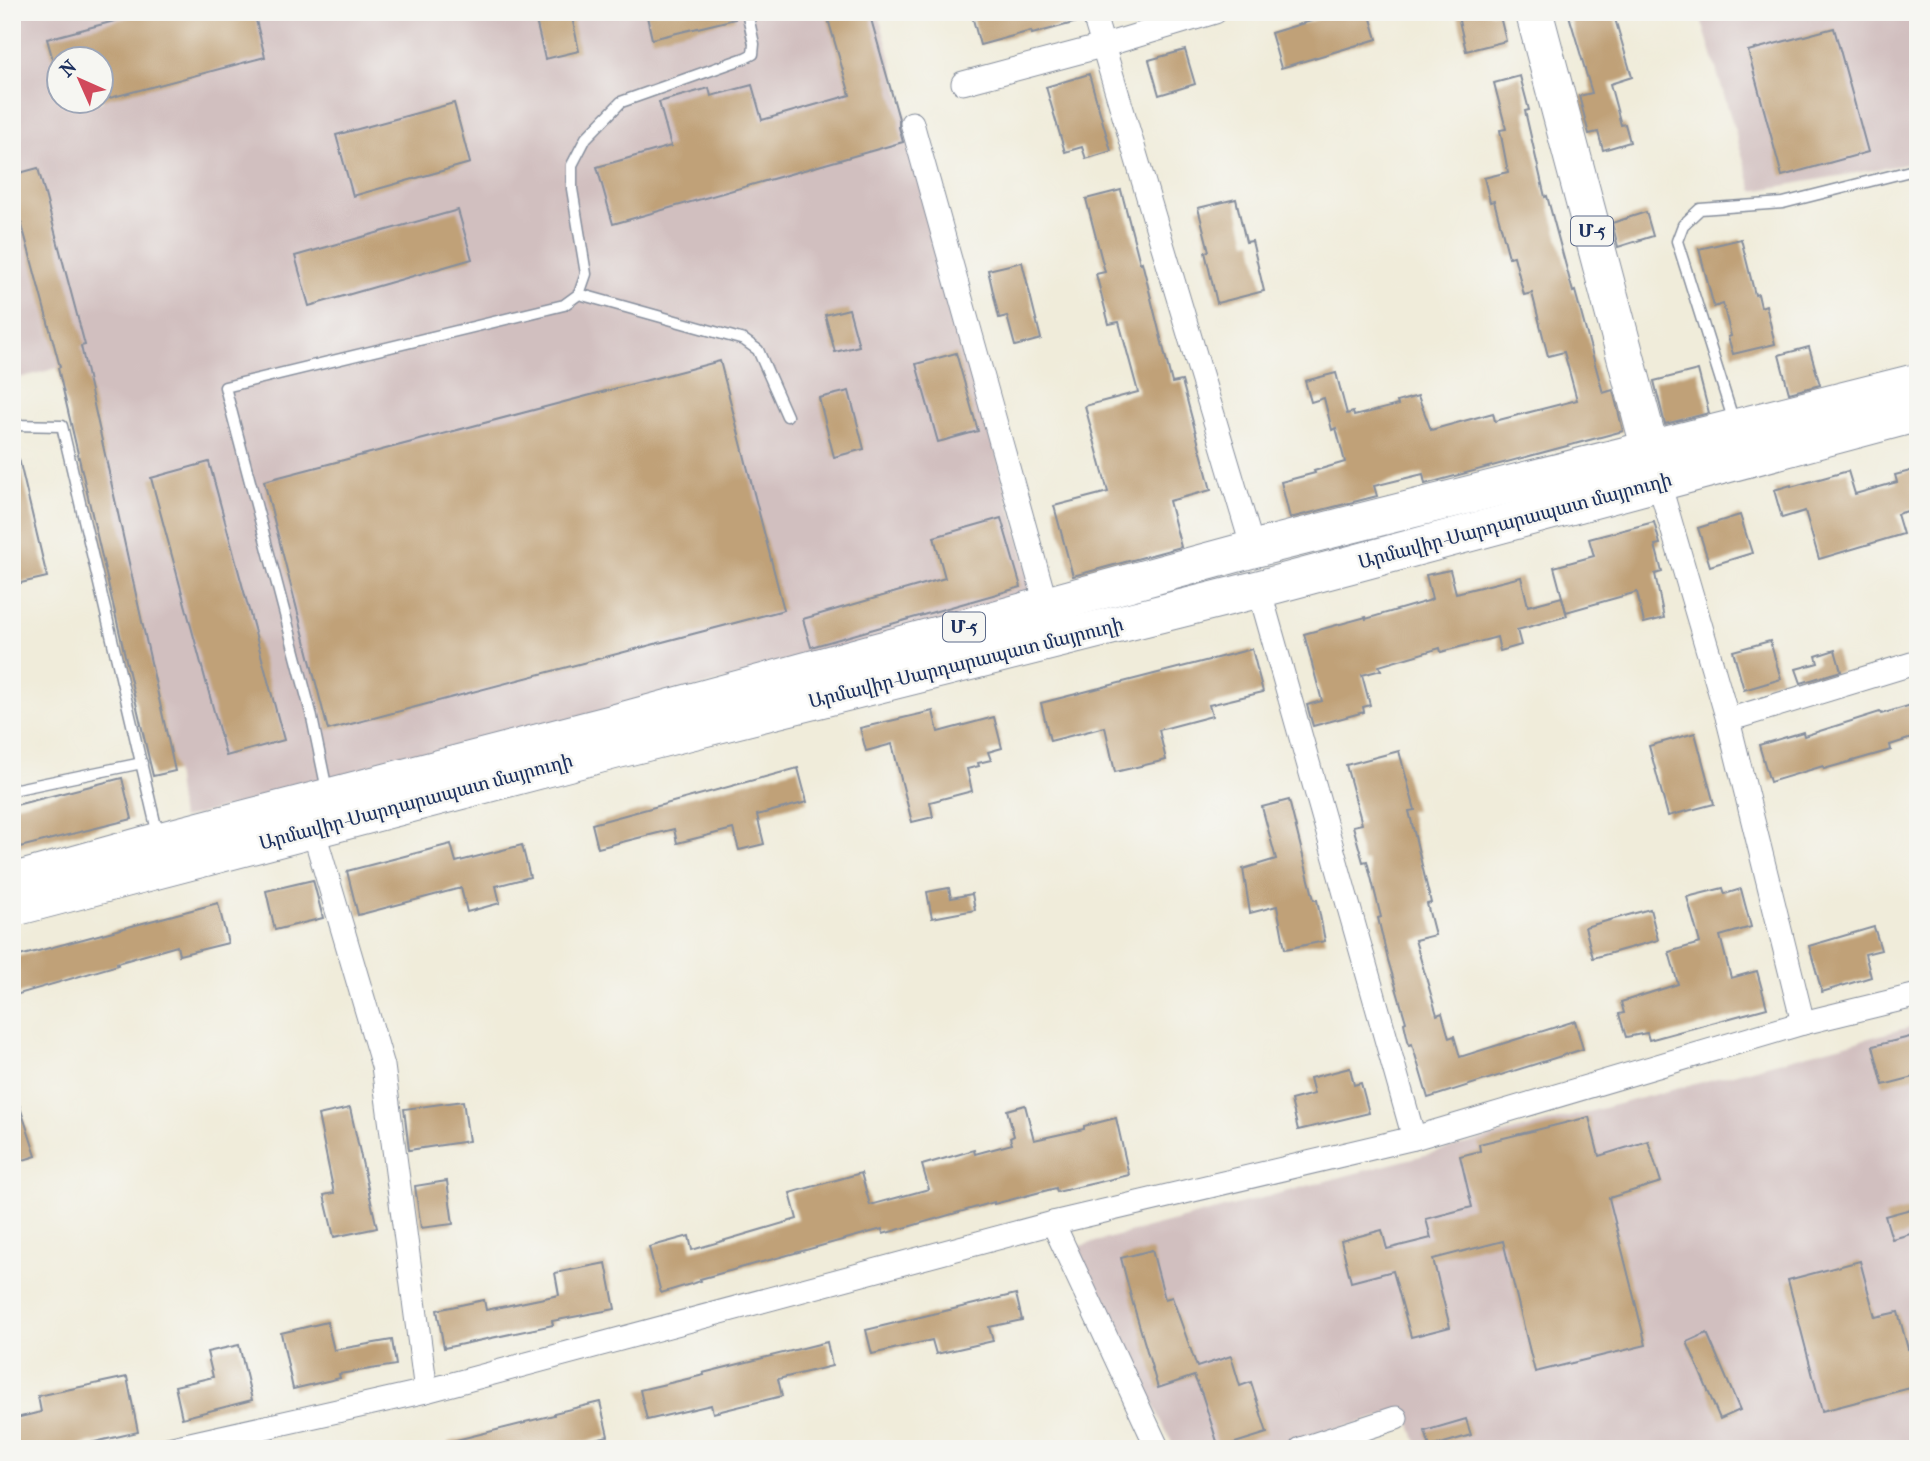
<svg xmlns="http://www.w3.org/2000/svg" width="1930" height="1461" viewBox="0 0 1930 1461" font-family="'IM FELL French Canon','Noto Serif Armenian',serif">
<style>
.industrial{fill:#d1bfbf;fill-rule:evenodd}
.building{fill:#c0a178}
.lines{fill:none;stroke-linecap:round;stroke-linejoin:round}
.service-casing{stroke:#868e9c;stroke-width:13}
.minor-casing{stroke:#868e9c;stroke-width:25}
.trunk-casing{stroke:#868e9c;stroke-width:39}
.service{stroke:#fff;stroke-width:10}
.minor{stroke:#fff;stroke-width:23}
.trunk{stroke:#fff;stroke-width:37}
.labels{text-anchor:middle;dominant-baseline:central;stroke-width:5;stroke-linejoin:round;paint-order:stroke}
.shield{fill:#f6f6f2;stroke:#5d6b8a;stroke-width:2}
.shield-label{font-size:18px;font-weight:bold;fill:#1b2f5e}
.street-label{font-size:19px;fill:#1b2f5e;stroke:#f6f6f2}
</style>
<rect width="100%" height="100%" fill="#f6f6f2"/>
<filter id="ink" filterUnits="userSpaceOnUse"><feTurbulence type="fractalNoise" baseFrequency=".0143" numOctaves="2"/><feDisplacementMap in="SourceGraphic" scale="14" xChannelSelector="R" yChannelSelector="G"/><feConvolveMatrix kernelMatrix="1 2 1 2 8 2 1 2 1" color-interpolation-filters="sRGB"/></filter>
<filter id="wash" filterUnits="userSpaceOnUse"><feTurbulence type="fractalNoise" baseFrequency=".00686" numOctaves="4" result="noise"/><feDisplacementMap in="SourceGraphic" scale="28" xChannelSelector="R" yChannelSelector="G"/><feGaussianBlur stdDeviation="1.57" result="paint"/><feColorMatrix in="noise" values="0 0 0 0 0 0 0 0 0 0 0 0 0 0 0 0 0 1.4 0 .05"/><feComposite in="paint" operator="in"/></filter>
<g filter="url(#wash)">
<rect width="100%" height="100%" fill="#f0ecda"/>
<g class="industrial">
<path d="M12 12H878L1036 601 181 819 175 771 84 361 12 380ZM60 60H102V102H60Z"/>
<path d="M1699 12H1918V162L1753 191Z"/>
<path d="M1918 1025V1449H1419L1406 1409 1268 1449H1175L1076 1247Z"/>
</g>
<g id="blocks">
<g class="building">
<path d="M148 12H254L265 57 102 100V60H53L47 39Z"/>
<path d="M534 12H571L579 51 545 59Z"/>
<path d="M646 12H734L735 19 652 39Z"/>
<path d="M826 12H869L899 119V127L903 142 613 224 597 167 671 146 659 102 709 88 711 96 752 85 762 120 850 95Z"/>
<path d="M971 12H1079L1081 21 1032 34 1031 31 980 45Z"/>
<path d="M1341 12H1369L1377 39 1281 68 1271 33Z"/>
<path d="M1457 12H1499L1506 41 1466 51Z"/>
<path d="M1568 12H1613L1632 77 1610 84 1621 125 1625 124 1630 142 1603 150 1598 132 1589 134 1579 96 1592 93Z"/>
<path d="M1834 28 1868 152 1782 176 1748 51Z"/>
<path d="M1185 50 1195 84 1159 95 1149 60Z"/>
<path d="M1089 74 1111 151 1086 159 1082 147 1065 152 1046 87Z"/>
<path d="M1520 76 1529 110 1525 111 1545 197 1547 196 1573 292 1575 291 1603 393 1613 390 1623 431 1425 484 1423 474 1374 486 1377 496 1290 518 1281 482 1315 473 1314 471 1345 462 1336 428 1332 430 1324 398 1311 402 1305 381 1336 373 1347 414 1353 412 1354 416 1398 405 1397 402 1418 396 1431 430 1493 413 1495 421 1577 400 1564 352 1548 356 1532 293 1524 295 1514 256 1509 257 1494 201 1490 202 1484 178 1508 172 1500 130 1506 129 1494 83Z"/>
<path d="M454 103 470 163 353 196 336 135Z"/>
<path d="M38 168 85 345 81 346 175 771 153 776 58 368 60 367 12 188V175Z"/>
<path d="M1121 190 1140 263 1142 262 1172 383 1182 381 1211 490 1169 501 1181 547 1073 576 1054 506 1108 492 1085 406 1138 392 1119 322 1109 324 1096 274 1105 272 1086 199Z"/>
<path d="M1236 199 1246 242 1252 241 1264 291 1217 303 1205 252 1209 251 1198 208Z"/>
<path d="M458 210 472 259 309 306 295 256Z"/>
<path d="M1646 212 1653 236 1618 247 1612 223Z"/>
<path d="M1741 239 1755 295 1758 294 1761 307 1766 305 1775 344 1733 354 1728 337 1731 336 1723 304 1714 307 1699 249Z"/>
<path d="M1022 262 1041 339 1015 346 1007 316 999 318 988 270Z"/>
<path d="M849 309 859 346 835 352 825 315Z"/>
<path d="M1809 347 1820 385 1789 393 1779 355Z"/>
<path d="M956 353 978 431 938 442 916 364Z"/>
<path d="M720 361 784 610 328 730 264 481Z"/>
<path d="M1698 370 1709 413 1665 424 1654 381Z"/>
<path d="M849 391 864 449 834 457 819 398Z"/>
<path d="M19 459 47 577 12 585V460Z"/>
<path d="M209 462 284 740 226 756 151 478Z"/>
<path d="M1918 469V508L1897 514 1903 534 1819 559 1805 511 1782 518 1774 490 1791 485V487L1848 471 1855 494 1897 482 1895 475Z"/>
<path d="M1740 515 1752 553 1710 566 1698 528Z"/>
<path d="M1001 518 1021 587 811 647 803 619 945 578 934 537Z"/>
<path d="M1654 522 1660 544 1655 545 1662 572 1655 574 1664 618 1644 623 1637 592 1566 612 1554 567 1594 556 1589 539Z"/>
<path d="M1450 570 1456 593 1521 577 1528 606 1562 597 1567 616 1517 630 1521 645 1500 651 1497 637 1441 652 1440 648 1379 666 1381 670 1362 675 1370 705 1363 707 1364 712 1313 726 1307 705 1322 701 1304 634 1366 617V619L1428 601 1432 599 1426 575Z"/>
<path d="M1770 641 1781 679 1744 690 1733 651Z"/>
<path d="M1252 649 1263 692 1209 705 1212 716 1159 730 1166 760 1115 772 1105 727 1050 741 1041 703Z"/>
<path d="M1835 650 1841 671 1801 683 1796 669 1818 663 1816 656Z"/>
<path d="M1918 703V736L1890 745 1891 750 1824 769 1823 766 1770 782 1759 745 1803 732 1804 736 1880 712 1881 714Z"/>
<path d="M933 711 938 732 994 717 1002 748 988 752 991 760 978 763 979 766 967 769 972 791 930 802 933 817 912 822 892 744 866 751 860 728Z"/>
<path d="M1695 733 1714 804 1668 816 1649 746Z"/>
<path d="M1399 751 1415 810 1409 811 1431 903 1427 904 1435 935 1415 940 1437 1015 1442 1013 1449 1038 1454 1036 1460 1057 1575 1021 1583 1049 1428 1098 1412 1044 1409 1045 1404 1023 1406 1022 1388 960 1378 918 1381 917 1367 861 1363 862 1353 826 1362 824 1346 765Z"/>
<path d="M798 768 807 802 757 815 764 844 739 850 733 829 677 843 674 829 598 848 592 824Z"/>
<path d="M122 778 132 819 12 849V806Z"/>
<path d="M1289 800 1314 900H1317L1325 941 1285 949 1277 906 1250 913 1243 869 1276 859 1262 807Z"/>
<path d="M451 844 456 862 522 845 530 877 496 886 500 903 467 912 461 888 358 915 347 871Z"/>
<path d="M313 880 323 918 275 930 266 891Z"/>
<path d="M949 888 951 898 972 894 975 910 932 918 927 892Z"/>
<path d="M1723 888 1725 894 1741 889 1751 927 1720 936 1731 978 1757 971 1767 1008 1649 1040 1647 1033 1626 1037 1619 1014 1624 1013 1621 1002 1678 984 1669 952 1700 943 1687 897Z"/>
<path d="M218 903 228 943 179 955 177 946 117 963 118 965 12 996V958Z"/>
<path d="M1650 909 1658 940 1593 958 1585 927Z"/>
<path d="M1874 927 1881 950 1865 954 1871 977 1822 992 1809 946Z"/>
<path d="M1918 1035V1076L1883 1085 1873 1046Z"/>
<path d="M1350 1068 1354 1085 1361 1083 1369 1113 1298 1130 1291 1100 1314 1094 1310 1078Z"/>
<path d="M16 1095 36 1156 17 1162 12 1146V1096Z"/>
<path d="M463 1101 469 1141 409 1150 404 1109Z"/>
<path d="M1025 1105 1034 1140 1084 1129V1126L1116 1118 1129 1175 1057 1192 1056 1188 994 1204V1202L883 1234 882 1229 700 1279 701 1281 661 1293 649 1247 689 1236 692 1250 797 1219 790 1193 861 1173 870 1205 929 1189 922 1165 974 1150 975 1154 1012 1144 1010 1138 1014 1136 1007 1110Z"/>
<path d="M350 1108 377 1228 334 1237 324 1195 334 1193 318 1115Z"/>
<path d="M1589 1117 1599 1156 1648 1141 1661 1182 1609 1198 1646 1345 1535 1372 1503 1241 1433 1259 1450 1327 1411 1337 1393 1271 1351 1282 1341 1241 1382 1230 1387 1249 1431 1238 1426 1219 1472 1207 1460 1156 1480 1151 1479 1144Z"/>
<path d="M447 1181 453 1224 421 1228 415 1186Z"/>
<path d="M1918 1207V1232L1892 1239 1885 1216Z"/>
<path d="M1152 1250 1165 1299 1172 1297 1197 1367 1231 1356 1240 1386 1251 1382 1267 1433 1219 1448 1202 1394 1194 1376 1158 1388 1133 1304 1121 1258Z"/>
<path d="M1860 1261 1875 1317 1898 1312 1908 1349 1918 1347V1386L1822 1411 1788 1280Z"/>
<path d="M606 1263 615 1309 552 1321 553 1325 444 1348 437 1310 484 1300 486 1310 559 1295 555 1273Z"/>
<path d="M1016 1294 1022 1320 989 1327 993 1341 936 1354 932 1340 872 1354 866 1330Z"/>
<path d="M327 1322 334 1350 392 1340 396 1365 339 1374 340 1378 293 1389 281 1333Z"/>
<path d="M1707 1333 1740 1410 1720 1419 1687 1342Z"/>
<path d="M827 1342 832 1366 778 1379 782 1396 713 1413 711 1405 647 1420 640 1390 704 1375 703 1373Z"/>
<path d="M239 1345 252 1400 182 1418 175 1386 213 1377 207 1352Z"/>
<path d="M127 1377 138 1432 64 1449H12V1419L41 1412 38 1396Z"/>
<path d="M600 1402 608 1436 552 1449H449L448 1442 525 1423V1422L554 1415V1413Z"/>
<path d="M1466 1419 1471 1435 1430 1447 1425 1431Z"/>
</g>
</g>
</g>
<g filter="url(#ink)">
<use href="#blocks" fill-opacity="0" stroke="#868e9c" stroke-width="2"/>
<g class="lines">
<g class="service-casing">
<g id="service">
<path d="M579 294 744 340 758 350 787 416"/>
<path d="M1734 422 1677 241 1683 225 1700 209 1783 203 1918 169"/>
<path d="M12 425 62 426 158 835"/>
<path d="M12 790 142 763"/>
<path d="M327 790 311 713 225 387 564 305 579 294 586 274 572 189V165L586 138 621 102 745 58 753 54 754 44 747 12"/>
</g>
</g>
<g class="minor-casing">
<g id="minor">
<path d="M1093 12 1253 549"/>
<path d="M963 83 1102 46 1215 12"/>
<path d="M912 123 1046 604"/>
<path d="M1659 483 1728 720 1803 1023"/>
<path d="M1259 589 1414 1138"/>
<path d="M1728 720 1918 662"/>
<path d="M313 829 383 1066 426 1391"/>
<path d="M1053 1223 1158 1449"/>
<path d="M168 1449 426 1391 1053 1223 1414 1138 1803 1023 1918 995"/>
<path d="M1301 1449 1396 1418"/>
</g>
</g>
<g class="trunk-casing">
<g id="trunk">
<path d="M1534 12 1650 449"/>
<path d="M12 882 159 841 611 724 1253 549 1918 382"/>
<path d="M12 908 616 750 1259 589 1918 413"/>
</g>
</g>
<use href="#service" class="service"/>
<use href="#minor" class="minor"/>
<use href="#trunk" class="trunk"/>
</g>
</g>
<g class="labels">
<g class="shield">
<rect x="1571" y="216.5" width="42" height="29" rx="5"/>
<rect x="943" y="612.5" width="42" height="29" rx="5"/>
</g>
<g class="shield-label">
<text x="1592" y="231">Մ-5</text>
<text x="964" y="627">Մ-5</text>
</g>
<g class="street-label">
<text transform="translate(1515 521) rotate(-15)">Արմավիր-Սարդարապատ մայրուղի</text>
<text transform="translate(966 663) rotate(-14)">Արմավիր-Սարդարապատ մայրուղի</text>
<text transform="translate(416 802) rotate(-15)">Արմավիր-Սարդարապատ մայրուղի</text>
</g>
</g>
<rect width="1930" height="1461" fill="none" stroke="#f6f6f2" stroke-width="42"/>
<g transform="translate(80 80) rotate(315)"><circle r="33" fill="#f6f6f2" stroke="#9ea6b7" stroke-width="2"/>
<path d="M0-5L12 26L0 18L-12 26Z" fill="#d1495b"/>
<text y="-10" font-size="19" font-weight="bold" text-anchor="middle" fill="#1b2f5e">N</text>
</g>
</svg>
